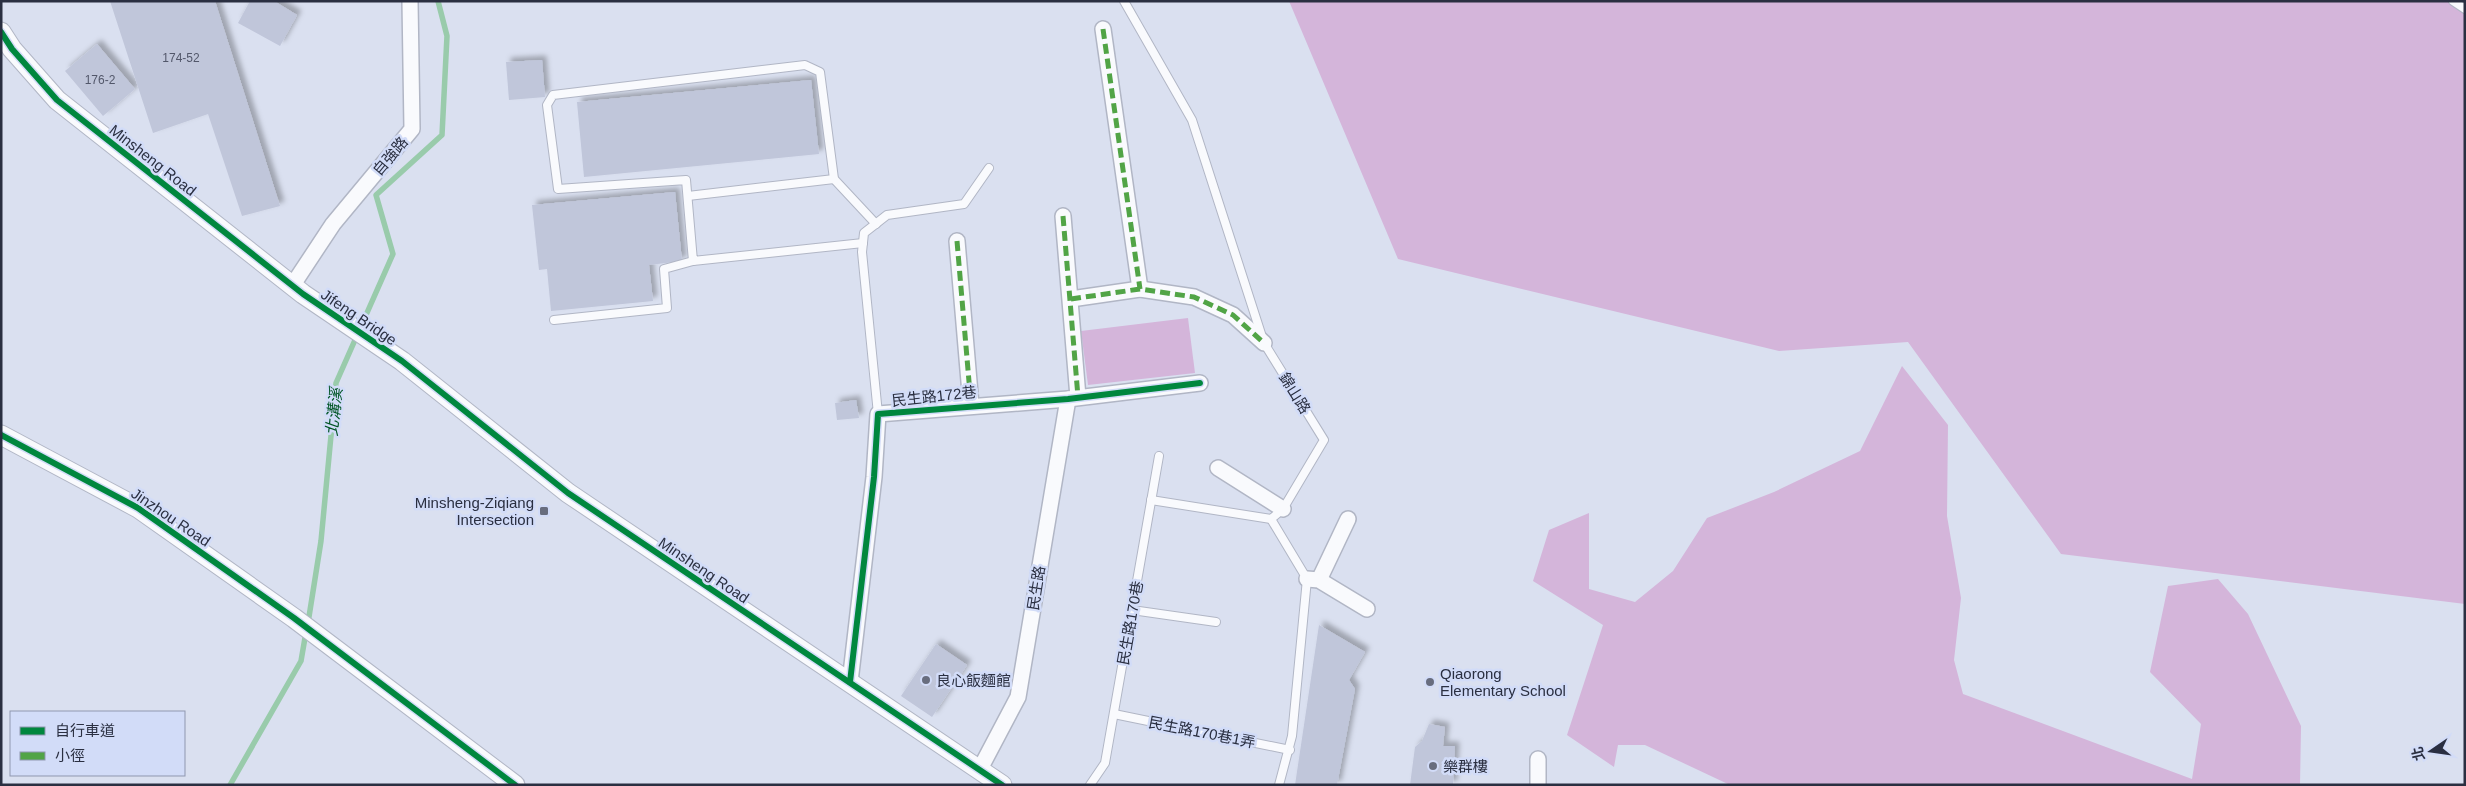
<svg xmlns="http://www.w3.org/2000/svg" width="2466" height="786" viewBox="0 0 2466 786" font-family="Arial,'Noto Sans TC',sans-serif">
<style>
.green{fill:#d4b5da}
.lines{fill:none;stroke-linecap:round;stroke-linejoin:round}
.stream{stroke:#99cbab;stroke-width:5.5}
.building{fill:#c0c6da;filter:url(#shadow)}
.service-casing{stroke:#b1b6c5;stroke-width:10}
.minor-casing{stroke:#b1b6c5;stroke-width:18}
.tertiary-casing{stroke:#b1b6c5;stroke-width:21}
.service{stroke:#f9fafd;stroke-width:8}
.minor{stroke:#f9fafd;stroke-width:15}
.tertiary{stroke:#f9fafd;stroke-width:19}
.quiet{stroke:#51a446;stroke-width:5;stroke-dasharray:10 5;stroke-linecap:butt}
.cycleway-casing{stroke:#d2dcf8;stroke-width:9}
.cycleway{stroke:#00873e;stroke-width:6}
.poi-dot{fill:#686d7e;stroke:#d2dcf8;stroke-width:2}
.labels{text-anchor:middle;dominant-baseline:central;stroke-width:5;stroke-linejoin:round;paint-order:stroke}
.number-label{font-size:12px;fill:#52576a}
.street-label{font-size:15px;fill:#2a2f41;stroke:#d2dcf8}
.poi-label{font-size:15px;fill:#2a2f41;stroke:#d2dcf8;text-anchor:start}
.water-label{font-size:16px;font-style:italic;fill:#005525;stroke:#d2dcf8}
</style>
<defs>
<filter id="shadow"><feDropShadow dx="4.5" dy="-4.5" stdDeviation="2.5" flood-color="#0004"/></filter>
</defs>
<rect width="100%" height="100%" fill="#dae0f0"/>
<g class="green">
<path d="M1289 1H2465V604L2061 554 1908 342 1779 351 1398 259Z"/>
<path d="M1188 318 1195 373 1088 385 1081 331Z"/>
<path d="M1902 366 1948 425 1947 516 1961 598 1954 660 1963 694 2192 779 2201 724 2150 672 2168 586 2218 579 2248 614 2301 726 2300 785H1730L1645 745H1618L1614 767 1567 735 1603 625 1533 581 1549 530 1589 513V589L1635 602 1673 571 1707 518 1774 492 1860 451Z"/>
</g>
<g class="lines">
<g class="stream">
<path d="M308 623 321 541 336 383 393 254 376 195 442 135 447 36 438 1"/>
<path d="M230 785 301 661 306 632"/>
</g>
</g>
<g class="building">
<path d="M110 1H215L280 206 242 216 208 114 153 133Z"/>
<path d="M250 1H274L297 15 280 46 238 23Z"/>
<path d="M97 44 135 89 103 116 65 71Z"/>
<path d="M542 60 545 97 509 100 506 62Z"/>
<path d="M811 80 819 154 584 177 577 102Z"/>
<path d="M675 192 682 261 649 265 653 301 551 311 547 269 539 270 532 205Z"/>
<path d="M856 400 859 418 837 420 835 403Z"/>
<path d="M1319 625 1365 652 1349 680 1355 689 1337 785H1295Z"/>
<path d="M936 644 967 665 932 717 901 696Z"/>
<path d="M1429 724 1445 727 1443 746H1455L1453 785H1410L1415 747 1422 741Z"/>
</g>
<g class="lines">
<g class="service-casing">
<g id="service">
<path d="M1124 1 1192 120 1264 343 1324 440 1283 509 1271 519 1307 579 1292 736 1279 785"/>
<path d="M2453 1 2465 9"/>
<path d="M688 196 834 179"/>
<path d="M863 243 693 261 686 180 558 189 547 105 553 95 805 65 820 72 834 179 876 224"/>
<path d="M554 320 667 308 664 269 693 261"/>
<path d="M878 414 862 252 864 233 887 215 964 204 989 168"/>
<path d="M1151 500 1271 519"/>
<path d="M1132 610 1216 622"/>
<path d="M1114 714 1290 750"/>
<path d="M1090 785 1105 763 1159 456"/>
</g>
</g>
<g class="minor-casing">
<g id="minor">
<path d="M1103 29 1140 289"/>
<path d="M1063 216 1078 397"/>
<path d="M957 241 971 405"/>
<path d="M292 286 333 224 412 129 410 1"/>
<path d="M1071 299 1140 289 1194 297 1233 315 1264 343"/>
<path d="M1218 468 1283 509"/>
<path d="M1307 579 1319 580 1367 609"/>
<path d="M1319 580 1348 519"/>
<path d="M850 682 874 477 878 414 1068 399 1200 383"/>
<path d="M980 769 1018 697 1068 399"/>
<path d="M1538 785V759"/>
</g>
</g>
<g class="tertiary-casing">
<g id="tertiary">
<path d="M1 32 12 49 57 100 303 294 402 361 568 493 1002 785"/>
<path d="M1 435 138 508 294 618 515 785"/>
</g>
</g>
<use href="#service" class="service"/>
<use href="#minor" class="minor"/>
<use href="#tertiary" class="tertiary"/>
<g class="quiet">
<path d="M1103 29 1140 289"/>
<path d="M1063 216 1078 397"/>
<path d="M957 241 971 405"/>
<path d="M1071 299 1140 289 1194 297 1233 315 1264 343"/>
</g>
<g class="cycleway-casing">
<g id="cycleway">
<path d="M1 32 12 49 57 100 303 294 402 361 568 493 1002 785"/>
<path d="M1 435 138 508 294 618 515 785"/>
<path d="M850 682 874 477 878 414 1068 399 1200 383"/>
</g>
</g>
<use href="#cycleway" class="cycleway"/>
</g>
<g class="poi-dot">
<rect x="539" y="506" width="10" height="10" rx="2.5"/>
<circle cx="926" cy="680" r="5"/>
<circle cx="1430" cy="682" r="5"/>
<circle cx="1433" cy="766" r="5"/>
</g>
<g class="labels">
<g class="number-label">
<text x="181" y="58">174-52</text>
<text x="100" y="80">176-2</text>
</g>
<g class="street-label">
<text transform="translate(390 156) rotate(-50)">自強路</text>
<text transform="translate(153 160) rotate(38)">Minsheng Road</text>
<text transform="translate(359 317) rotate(34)">Jifeng Bridge</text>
<text transform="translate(1295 393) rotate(58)">錦山路</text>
<text transform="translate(934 396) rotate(-6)">民生路172巷</text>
<text transform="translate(171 517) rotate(34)">Jinzhou Road</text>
<text transform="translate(704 570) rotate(34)">Minsheng Road</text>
<text transform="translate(1036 588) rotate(-81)">民生路</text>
<text transform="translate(1130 623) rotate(-80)">民生路170巷</text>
<text transform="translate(1202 732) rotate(11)">民生路170巷1弄</text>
</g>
<g class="poi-label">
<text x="534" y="502" text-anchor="end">Minsheng-Ziqiang<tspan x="534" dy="17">Intersection</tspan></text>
<text x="1440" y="673">Qiaorong<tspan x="1440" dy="17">Elementary School</tspan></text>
<text x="936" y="680">良心飯麵館</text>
<text x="1443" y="766">樂群樓</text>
</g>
<g class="water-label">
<text transform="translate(334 412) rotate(-84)">北溝溪</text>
</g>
</g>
<rect width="2466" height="786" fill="none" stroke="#2a2f41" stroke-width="5"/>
<rect x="10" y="711" width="175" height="65" fill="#d2dcf8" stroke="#8f97af"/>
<rect x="20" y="727" width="25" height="8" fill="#00873e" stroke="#8f97af"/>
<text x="55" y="736" font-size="15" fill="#2a2f41">自行車道</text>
<rect x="20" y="752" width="25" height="8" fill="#51a446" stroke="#8f97af"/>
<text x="55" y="761" font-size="15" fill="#2a2f41">小徑</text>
<g transform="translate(2431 751) rotate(257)" stroke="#d2dcf8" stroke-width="4" paint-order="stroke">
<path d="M0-4L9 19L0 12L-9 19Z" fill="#2a2f41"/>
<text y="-8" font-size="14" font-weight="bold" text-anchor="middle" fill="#2a2f41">北</text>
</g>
</svg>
